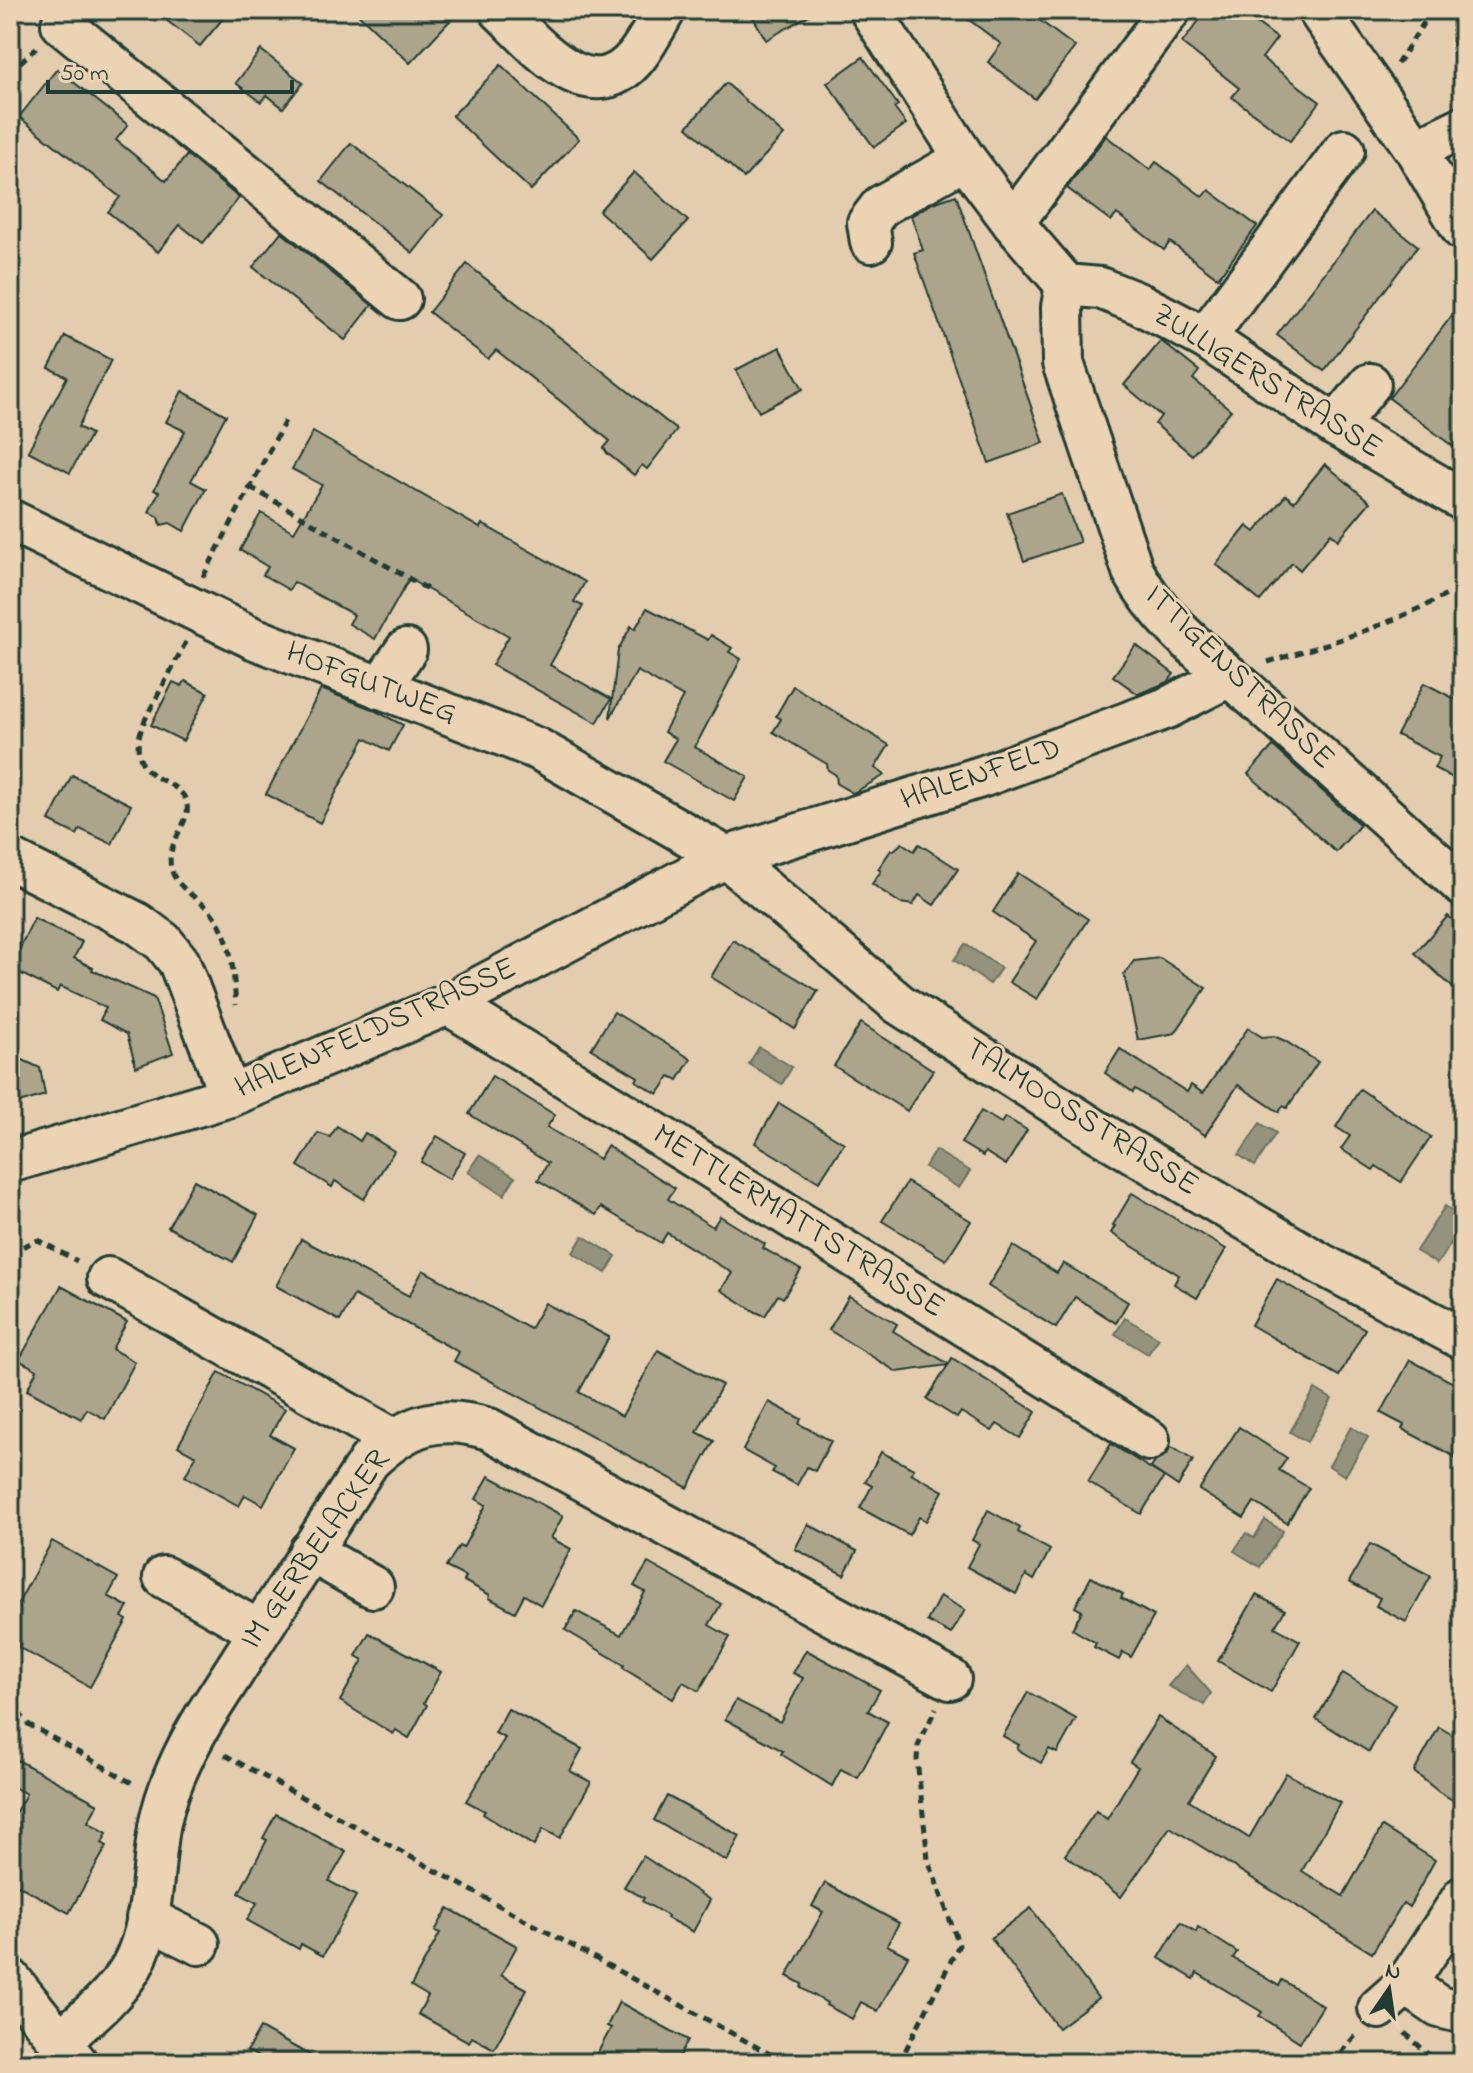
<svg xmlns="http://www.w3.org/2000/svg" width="1473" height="2073" viewBox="0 0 1473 2073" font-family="'Indie Flower',sans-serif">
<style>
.water{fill:#95937d;stroke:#667160;stroke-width:2}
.building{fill:#ada48c;stroke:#1f3d34;stroke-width:2}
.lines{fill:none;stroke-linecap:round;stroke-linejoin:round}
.minor-casing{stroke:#1f3d34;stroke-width:46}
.path{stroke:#1f3d34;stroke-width:5;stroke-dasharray:8 6;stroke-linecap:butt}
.minor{stroke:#ecd3b3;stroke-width:40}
.labels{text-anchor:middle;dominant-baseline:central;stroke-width:6;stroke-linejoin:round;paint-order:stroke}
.street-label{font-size:32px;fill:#1f3d34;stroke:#ecd3b3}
</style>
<rect width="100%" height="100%" fill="#e4cdae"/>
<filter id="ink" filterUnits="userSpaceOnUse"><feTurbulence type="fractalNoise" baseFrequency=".0125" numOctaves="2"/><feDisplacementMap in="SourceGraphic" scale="16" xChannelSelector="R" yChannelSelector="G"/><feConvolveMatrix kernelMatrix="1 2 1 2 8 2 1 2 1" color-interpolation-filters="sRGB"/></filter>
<g filter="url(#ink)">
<g class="water">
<path d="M965 944 1001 968 990 984 954 960Z"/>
<path d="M759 1047 792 1067 782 1084 749 1064Z"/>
<path d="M1260 1123 1276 1133 1255 1166 1239 1155Z"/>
<path d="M935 1150 970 1171 959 1188 925 1167Z"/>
<path d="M479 1155 515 1177 504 1195 468 1172Z"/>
<path d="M1445 1206 1463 1218V1225L1437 1264 1416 1251Z"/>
<path d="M583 1236 616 1256 606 1273 573 1253Z"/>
<path d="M1125 1318 1159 1338 1148 1354 1115 1334Z"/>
<path d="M1315 1389 1332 1399 1307 1442 1290 1432Z"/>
<path d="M1351 1427 1368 1437 1345 1476 1329 1466Z"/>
<path d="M1265 1520 1283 1531 1260 1567 1234 1551 1246 1533 1254 1538Z"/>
<path d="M1186 1665 1211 1693 1204 1705 1168 1686Z"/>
</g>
<g class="building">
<path d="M153 10H230L200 46Z"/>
<path d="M354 10H460L410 63Z"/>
<path d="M749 10H818L766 40Z"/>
<path d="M956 10H1026L1075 47 1035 99 988 62 1001 44Z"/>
<path d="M1207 10H1239L1277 38 1262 58 1320 102 1290 141 1232 97 1239 88 1182 43Z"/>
<path d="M261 50 303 83 283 108 267 95 261 102 236 83Z"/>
<path d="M863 57 898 105 894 108 906 124 874 147 827 83Z"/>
<path d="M501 65 579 139 531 190 452 116Z"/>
<path d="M57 69 128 125 116 140 166 181 187 155 239 198 203 243 180 225 158 252 108 212 120 197 19 117Z"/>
<path d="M726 83 784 135 744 178 687 127Z"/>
<path d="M1106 136 1150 170 1156 162 1203 197 1209 190 1257 226 1218 278 1170 242 1164 250 1117 214 1111 221 1067 188Z"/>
<path d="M351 143 443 215 413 253 321 181Z"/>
<path d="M634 172 688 221 653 259 599 211Z"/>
<path d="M956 195 1044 443 989 463 914 253 923 250 911 216 933 203Z"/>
<path d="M1372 211 1418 246 1324 371 1277 335Z"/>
<path d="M281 232 372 305 345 340 253 267Z"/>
<path d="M467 264 677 430 647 469 642 465 634 475 607 453 604 448 610 441 583 419 496 350 488 359 429 312Z"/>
<path d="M1463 301V454L1389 398Z"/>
<path d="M65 336 111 360 78 427 91 434 70 473 28 451 67 377 49 368Z"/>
<path d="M1161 341 1199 371 1193 379 1231 410 1192 455 1155 424 1161 416 1124 385Z"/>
<path d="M780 347 803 389 759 412 736 370Z"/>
<path d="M182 391 226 415 191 481 206 489 184 531 170 523 161 525 159 517 149 512 159 492 154 490 185 431 166 422Z"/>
<path d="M313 432 480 528 482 524 585 582 574 602 583 606 550 665 611 699 597 723 492 665 509 636 409 579 375 639 349 624 354 615 294 582 289 590 263 575 268 567 240 550 261 513 294 532 322 485 292 469Z"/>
<path d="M1325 464 1370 502 1338 540 1331 533 1300 570 1292 563 1260 601 1216 564 1247 526 1255 532 1286 495 1294 502Z"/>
<path d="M1062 494 1080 542 1024 561 1007 513Z"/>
<path d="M647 608 708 640 711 635 732 648 729 652 741 659 695 747 748 777 734 801 663 761 676 739 664 732 683 697 637 671 610 718 618 650 631 626 635 629Z"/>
<path d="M1136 645 1174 674 1168 682 1138 694 1113 676Z"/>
<path d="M185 681 208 693 183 741 151 725 173 682 182 686Z"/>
<path d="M1424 683 1463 703V783L1434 768 1440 757 1397 735Z"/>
<path d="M793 686 889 745 875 768 885 775 853 793 837 784 836 775 828 770 827 764 773 732 781 719 776 716Z"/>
<path d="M321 689 372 709 403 725 389 751 365 738 320 823 266 794Z"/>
<path d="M1273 746 1360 825 1336 852 1248 774Z"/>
<path d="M72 775 131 805 112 844 80 829 77 835 49 821Z"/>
<path d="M902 843 914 851 919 844 958 869 934 905 919 895 913 905 900 903 872 884 881 871 878 869 891 850 893 851Z"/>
<path d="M1018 873 1088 919 1037 999 1009 982 1036 941 993 912Z"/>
<path d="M1448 916 1463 929V997L1415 953Z"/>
<path d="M34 918 82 942 74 958 93 968 92 970 154 998 173 1053 136 1067 127 1034 100 1020 106 1008 60 986 57 992 10 968Z"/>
<path d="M733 940 818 991 795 1029 711 977Z"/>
<path d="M1160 958 1206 988 1175 1033 1138 1040 1124 974 1134 961Z"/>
<path d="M614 1012 691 1059 678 1080 670 1076 658 1094 636 1081 638 1077 591 1049Z"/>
<path d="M861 1023 933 1070 907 1111 834 1066Z"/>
<path d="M1248 1028 1262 1037 1274 1036 1285 1041 1318 1062 1287 1108 1283 1106 1279 1112 1238 1085 1205 1135 1135 1089 1133 1092 1105 1073 1120 1049 1187 1092 1191 1085 1203 1093Z"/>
<path d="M10 1054 40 1068 45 1095 10 1106Z"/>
<path d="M492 1076 555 1115 547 1127 599 1159 607 1146 675 1188 668 1199 713 1227 720 1216 765 1244 763 1248 801 1270 783 1298 778 1295 765 1316 756 1312 721 1290 732 1273 667 1233 661 1243 601 1207 596 1215 538 1180 548 1163 469 1114Z"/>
<path d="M1360 1089 1431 1137 1401 1182 1376 1166 1373 1170 1341 1149 1350 1136 1336 1127Z"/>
<path d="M779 1103 844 1143 819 1182 755 1143Z"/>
<path d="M981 1111 1001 1123 1005 1117 1027 1130 1006 1165 985 1152 983 1156 961 1143Z"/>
<path d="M337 1126 360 1141 365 1133 394 1151 364 1199 335 1181 332 1187 298 1166 318 1133 330 1137Z"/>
<path d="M437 1136 465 1153 449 1179 421 1162Z"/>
<path d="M194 1180 258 1215 233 1262 168 1227Z"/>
<path d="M907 1182 971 1221 946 1260 882 1221Z"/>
<path d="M1132 1193 1226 1249 1197 1298 1174 1284 1179 1275 1111 1233 1115 1226 1113 1225Z"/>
<path d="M301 1239 409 1296 423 1270 530 1329 545 1303 609 1337 579 1392 622 1416 658 1350 722 1385 697 1432 714 1441 688 1488 454 1361 459 1352 354 1295 340 1321 276 1286Z"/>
<path d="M1013 1246 1057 1273 1063 1263 1128 1302 1116 1323 1075 1297 1056 1328 988 1286Z"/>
<path d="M1277 1279 1365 1329 1339 1376 1251 1325Z"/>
<path d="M61 1286 127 1322 112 1349 135 1362 105 1419 87 1409 81 1419 27 1390 37 1370 19 1360Z"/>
<path d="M849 1296 897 1324 893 1331 949 1364 952 1358 1036 1412 1020 1438 997 1424 992 1431 961 1412 957 1418 927 1399 948 1365 897 1372 829 1330Z"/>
<path d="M1410 1360 1463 1388V1461L1402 1429 1404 1425 1381 1413Z"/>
<path d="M219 1372 285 1409 270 1435 294 1448 263 1505 245 1495 239 1506 185 1476 196 1456 178 1446Z"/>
<path d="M769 1402 801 1419 799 1424 831 1441 815 1471 807 1467 797 1485 772 1472 775 1468 743 1450Z"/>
<path d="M1239 1427 1287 1458 1279 1470 1309 1488 1287 1523 1254 1502 1244 1518 1199 1490Z"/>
<path d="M1111 1444 1164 1477 1141 1514 1088 1482Z"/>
<path d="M1170 1446 1193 1460 1178 1486 1151 1468 1155 1462 1168 1453Z"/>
<path d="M881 1452 914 1469 911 1473 943 1491 926 1521 919 1517 909 1535 860 1508 872 1486 865 1482Z"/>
<path d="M489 1476 563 1516 551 1538 571 1549 541 1605 524 1595 515 1612 489 1598 490 1595 464 1581 466 1577 446 1567 459 1546 463 1548 486 1505 476 1499Z"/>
<path d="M988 1510 1020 1528 1018 1532 1050 1550 1034 1580 1026 1575 1016 1594 967 1567 979 1544 972 1540Z"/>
<path d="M808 1524 857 1551 844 1575 795 1549Z"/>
<path d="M52 1541 118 1578 108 1596 128 1607 122 1617 127 1620 90 1687 18 1647 20 1641 10 1635V1618Z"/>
<path d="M1370 1544 1431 1576 1406 1622 1376 1606 1380 1598 1349 1582Z"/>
<path d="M648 1563 721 1604 709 1625 730 1637 699 1691 683 1682 673 1699 623 1668 624 1665 565 1630 576 1611 621 1635 645 1592 634 1586Z"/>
<path d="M1091 1577 1123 1594 1121 1598 1154 1616 1131 1657 1123 1652 1119 1660 1094 1647 1096 1643 1072 1629 1082 1611 1075 1607Z"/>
<path d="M1256 1595 1285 1610 1275 1627 1300 1641 1271 1692 1218 1661Z"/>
<path d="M940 1596 965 1610 951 1634 927 1621Z"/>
<path d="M369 1633 441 1672 424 1703 427 1705 409 1738 396 1730 393 1734 340 1701 363 1660 356 1656Z"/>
<path d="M806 1650 880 1690 868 1711 888 1722 858 1778 841 1769 832 1786 781 1754 783 1751 725 1719 736 1700 780 1722 803 1678 793 1673Z"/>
<path d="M1343 1673 1395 1705 1369 1752 1316 1719Z"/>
<path d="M1028 1692 1076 1719 1057 1753 1049 1749 1041 1763 1017 1749 1019 1745 1003 1736Z"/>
<path d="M508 1709 582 1749 570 1771 591 1782 560 1838 543 1829 534 1846 483 1814 485 1811 466 1801 505 1738 495 1733Z"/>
<path d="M1158 1717 1216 1756 1189 1800 1249 1838 1286 1773 1340 1803 1302 1871 1343 1896 1382 1827 1435 1860 1409 1907 1403 1903 1372 1953 1170 1827 1121 1897 1065 1855 1096 1811 1107 1819 1138 1767 1130 1762Z"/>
<path d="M1439 1727 1463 1741V1806L1439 1792 1414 1772Z"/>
<path d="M10 1756 98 1804 88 1822 107 1833 102 1843 107 1846 69 1913 10 1881V1822L26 1794 10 1785Z"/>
<path d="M667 1796 740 1836 727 1861 654 1820Z"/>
<path d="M276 1814 346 1852 329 1881 356 1896 323 1956 301 1944 299 1949 247 1920 257 1903 239 1893 267 1840 263 1838Z"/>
<path d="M643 1856 710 1900 693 1932 667 1918 668 1916 642 1901 644 1898 624 1887Z"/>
<path d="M825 1883 899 1923 887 1945 908 1956 878 2011 861 2002 852 2019 826 2005 827 2003 801 1988 802 1984 787 1976 823 1912 812 1906Z"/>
<path d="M448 1908 517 1946 501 1975 527 1989 494 2049 472 2037 469 2042 418 2014 428 1996 411 1986 440 1933 435 1931Z"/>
<path d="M1031 1908 1098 1998 1058 2028 991 1938Z"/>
<path d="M1181 1922 1196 1932 1198 1927 1237 1952 1233 1958 1279 1986 1282 1980 1323 2006 1300 2042 1259 2016 1262 2012 1197 1973 1194 1979 1159 1958Z"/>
<path d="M619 2002 688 2040 676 2063H592L611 2028 607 2026Z"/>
<path d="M260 2028 324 2063H270L247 2051Z"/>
</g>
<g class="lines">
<g class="minor-casing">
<g id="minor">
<path d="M70 10 62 24 400 299"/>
<path d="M500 10C534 42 589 114 636 57 647 43 656 25 665 10"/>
<path d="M870 10 965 159 1013 223 1066 285 1100 288 1140 304 1205 338 1336 426 1463 500"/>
<path d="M1318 10 1416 150 1463 230"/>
<path d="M1416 150 1463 127"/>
<path d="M1013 223 1170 10"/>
<path d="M871 242 868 223 881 206 965 159"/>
<path d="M1066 285 1062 307 1063 363 1133 571C1161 624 1215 663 1259 702 1327 764 1395 825 1463 886"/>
<path d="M1205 338 1344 150"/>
<path d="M1336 426 1370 384"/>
<path d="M10 520 253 638 538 749 726 857 899 1004 1097 1131 1321 1264 1463 1339"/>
<path d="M380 688 406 650"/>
<path d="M10 859 137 923 163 942 179 962 230 1096"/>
<path d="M448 1004 1149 1440"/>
<path d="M10 1162 230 1096 448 1004 726 857 984 776 1167 708 1229 676"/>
<path d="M108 1278 393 1439"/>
<path d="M310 1551 373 1587"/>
<path d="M164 1577 259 1631"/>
<path d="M147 1918 199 1944"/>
<path d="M10 1979 77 2063"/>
<path d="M1406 1984 1439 2007 1460 2012"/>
<path d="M1379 2008 1406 1984 1463 1897"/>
<path d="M60 2041C86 2018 114 1997 132 1966 155 1923 151 1869 160 1822 168 1784 186 1748 206 1715L369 1461C407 1425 437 1413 489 1429L950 1679"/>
</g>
</g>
<g class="path">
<path d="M1397 64 1432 10"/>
<path d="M10 72 38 46"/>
<path d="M250 487 429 590"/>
<path d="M203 577 286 419"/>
<path d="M186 642C177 658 169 675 160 691 146 718 121 754 156 777 167 783 185 790 187 804 191 825 161 846 173 874 179 888 196 897 207 908 233 933 233 972 236 1005"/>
<path d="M1268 662C1336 642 1401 621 1463 586"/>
<path d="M10 1252 38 1240 77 1261"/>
<path d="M10 1701 28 1724 134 1784"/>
<path d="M225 1755 786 2063"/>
<path d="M1405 2033 1438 2063"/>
<path d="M899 2063 959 1945 928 1859 917 1760 918 1746 936 1708"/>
<path d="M1331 2063 1357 2034"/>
</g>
<use href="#minor" class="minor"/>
</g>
</g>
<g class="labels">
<g class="street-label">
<text transform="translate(1267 382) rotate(32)">ZULLIGERSTRASSE</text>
<text transform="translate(1239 678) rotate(44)">ITTIGENSTRASSE</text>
<text transform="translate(371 684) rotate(21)">HOFGUTWEG</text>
<text transform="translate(981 775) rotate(-19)">HALENFELD</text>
<text transform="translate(376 1029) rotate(-24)">HALENFELDSTRASSE</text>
<text transform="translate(1081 1118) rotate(32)">TALMOOSSTRASSE</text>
<text transform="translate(798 1222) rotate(32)">METTLERMATTSTRASSE</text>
<text transform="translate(316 1550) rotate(-55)">IM GERBELACKER</text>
</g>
</g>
<rect width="1473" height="2073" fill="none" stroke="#ecd3b3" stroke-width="40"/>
<rect x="20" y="20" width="1433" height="2033" fill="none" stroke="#1f3d34" stroke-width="3" filter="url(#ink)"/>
<g transform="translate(1389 1989) rotate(13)" stroke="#ecd3b3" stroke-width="6" paint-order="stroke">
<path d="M0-6L14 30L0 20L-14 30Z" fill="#1f3d34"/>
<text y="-12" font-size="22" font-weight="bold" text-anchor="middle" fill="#1f3d34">N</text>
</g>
<path d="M48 80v12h244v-12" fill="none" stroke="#1f3d34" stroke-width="4"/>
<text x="60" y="80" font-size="24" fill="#1f3d34" stroke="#ecd3b3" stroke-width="6" paint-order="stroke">50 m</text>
</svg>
